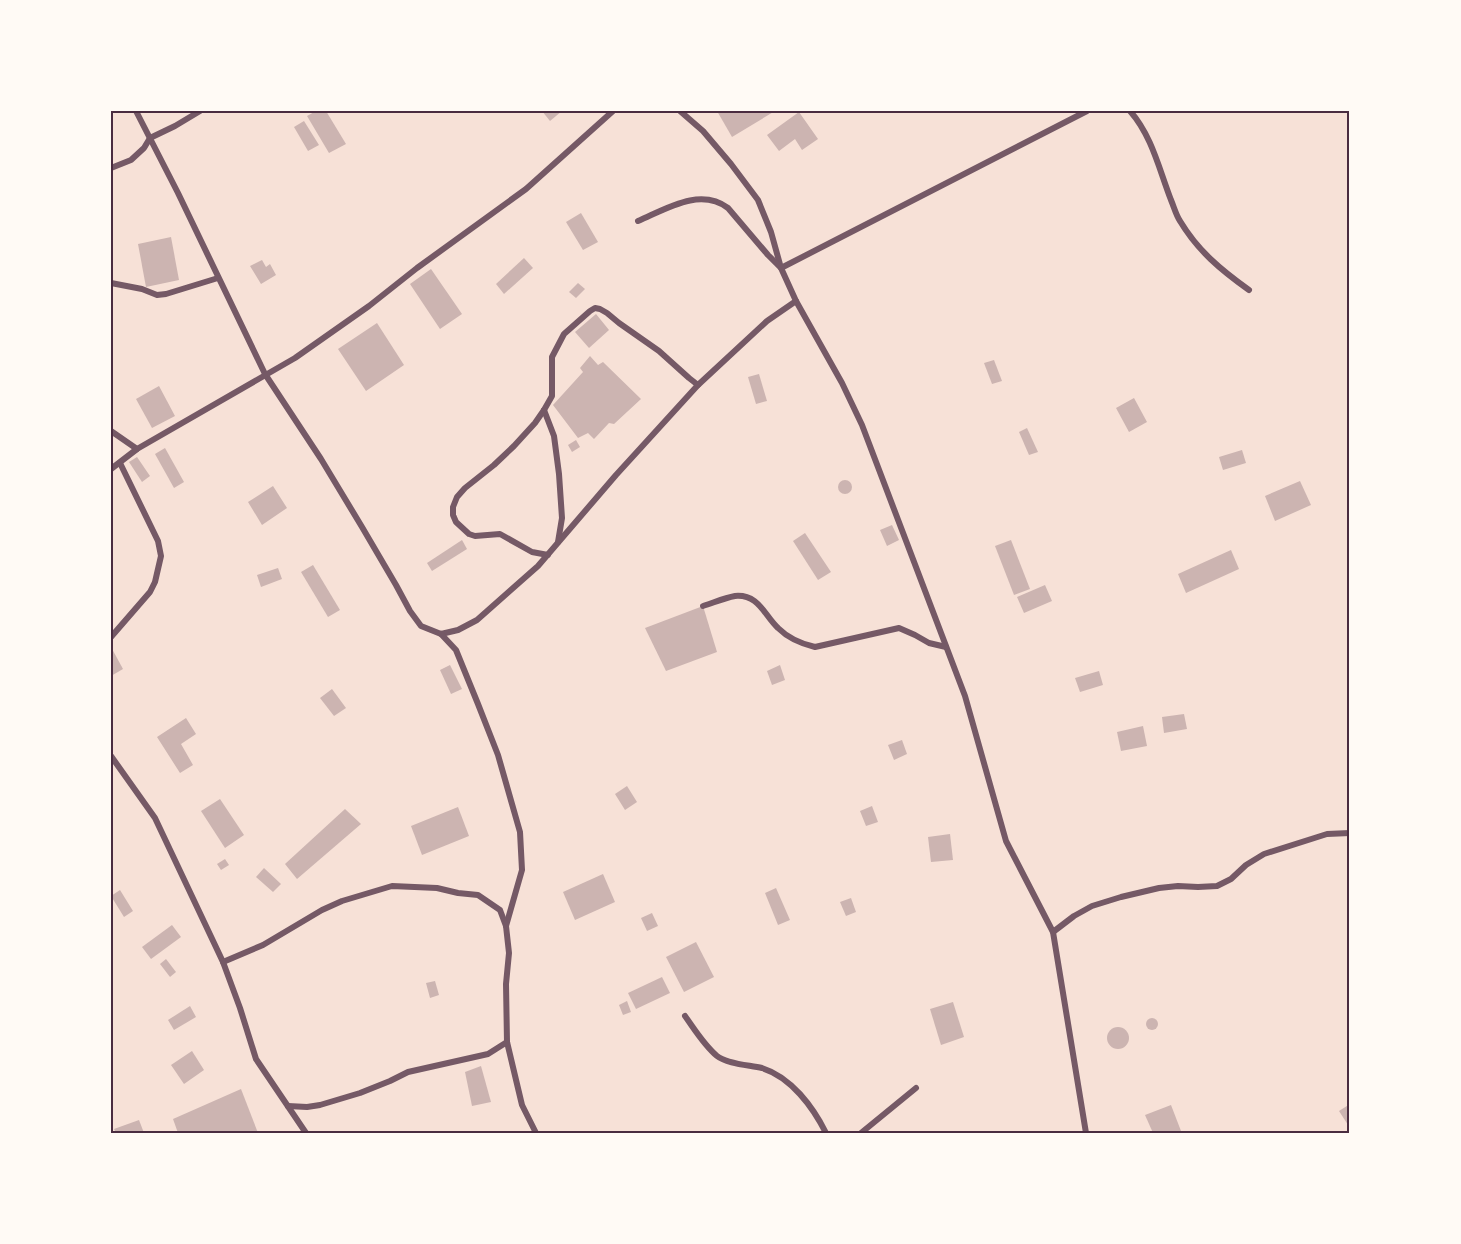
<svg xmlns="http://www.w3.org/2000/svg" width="1461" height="1244" viewBox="0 0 1461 1244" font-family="Figtree,sans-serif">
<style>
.building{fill:#ccb4b1}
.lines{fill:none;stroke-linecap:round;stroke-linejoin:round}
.minor{stroke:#755966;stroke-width:6}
.neatline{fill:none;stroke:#4a2c40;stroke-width:2}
</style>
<rect width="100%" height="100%" fill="#f7e1d7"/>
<g class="building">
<path d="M316 111H326L346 144 329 153 307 116Z"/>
<path d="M542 111H562L550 121Z"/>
<path d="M717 111H775L732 137Z"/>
<path d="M799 112 818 139 802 150 795 139 779 151 767 135Z"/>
<path d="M304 121 319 145 308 151 294 127Z"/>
<path d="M581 213 598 242 583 250 566 222Z"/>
<path d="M171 237 179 280 146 287 138 244Z"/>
<path d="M524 258 533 268 504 294 496 284Z"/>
<path d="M262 260 266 267 270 264 276 275 261 284 250 266Z"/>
<path d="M431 269 462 314 440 329 410 284Z"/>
<path d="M578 283 585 289 576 298 569 292Z"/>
<path d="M596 314 609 330 589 348 575 332Z"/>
<path d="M377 323 404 365 366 391 338 349Z"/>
<path d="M590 356 598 365 603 362 641 399 614 424 609 423 594 439 588 433 578 438 553 405 583 372 580 368Z"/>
<path d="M994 360 1002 381 992 384 984 363Z"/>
<path d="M759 374 767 401 756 404 748 377Z"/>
<path d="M159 386 175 416 152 428 136 399Z"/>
<path d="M1134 398 1147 422 1129 432 1116 408Z"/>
<path d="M1027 428 1038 452 1029 455 1019 432Z"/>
<path d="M576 440 580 447 572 452 568 445Z"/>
<path d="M165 448 184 482 174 488 155 454Z"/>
<path d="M1242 450 1246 463 1223 470 1219 457Z"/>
<path d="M137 457 150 476 142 482 129 462Z"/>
<circle cx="845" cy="487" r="7"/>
<path d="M1300 481 1311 505 1275 521 1265 496Z"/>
<path d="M273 486 287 508 262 525 248 502Z"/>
<path d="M892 525 899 540 887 546 880 530Z"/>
<path d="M805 533 831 572 818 580 793 541Z"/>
<path d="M462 540 467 549 432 571 427 563Z"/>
<path d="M1011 540 1030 589 1014 595 995 546Z"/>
<path d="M1231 550 1239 569 1186 593 1178 574Z"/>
<path d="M313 565 340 610 328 617 301 572Z"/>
<path d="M278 568 282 579 261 587 257 575Z"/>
<path d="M1045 585 1052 601 1024 613 1017 597Z"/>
<path d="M703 606 717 652 666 671 645 628Z"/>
<path d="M111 647 123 669 111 676Z"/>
<path d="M450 665 462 689 451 694 440 670Z"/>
<path d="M780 665 785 680 772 685 767 671Z"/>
<path d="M1099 671 1103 685 1080 692 1075 678Z"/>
<path d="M332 689 346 708 334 716 320 698Z"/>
<path d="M1184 714 1187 729 1164 733 1162 717Z"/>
<path d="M186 718 196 734 181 744 193 765 180 773 157 737Z"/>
<path d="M1143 726 1147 746 1121 751 1117 732Z"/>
<path d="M902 740 907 754 894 760 888 745Z"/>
<path d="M627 786 637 802 625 810 615 794Z"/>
<path d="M220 799 244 835 225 848 201 811Z"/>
<path d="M872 806 878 822 866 826 860 811Z"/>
<path d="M458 807 469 836 422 855 411 826Z"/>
<path d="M345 809 361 824 297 879 285 864Z"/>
<path d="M950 834 953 860 931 862 928 837Z"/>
<path d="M225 859 229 865 221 870 217 864Z"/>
<path d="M264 868 281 884 273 892 256 877Z"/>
<path d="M603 874 615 902 575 920 563 892Z"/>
<path d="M776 888 790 920 778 925 765 893Z"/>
<path d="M120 890 133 911 124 917 111 896Z"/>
<path d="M851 898 856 912 846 916 840 902Z"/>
<path d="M652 913 658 926 647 931 641 918Z"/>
<path d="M172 925 181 937 151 959 142 947Z"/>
<path d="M696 942 714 977 684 992 666 957Z"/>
<path d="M166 959 176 972 170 977 160 964Z"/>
<path d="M662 977 670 993 636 1009 628 993Z"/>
<path d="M435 981 439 995 430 998 426 983Z"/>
<path d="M627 1001 631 1012 623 1015 619 1005Z"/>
<path d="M953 1002 964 1037 941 1045 930 1009Z"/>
<path d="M190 1006 196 1017 174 1030 168 1020Z"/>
<circle cx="1152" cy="1024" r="6"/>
<circle cx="1118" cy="1038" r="11"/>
<path d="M192 1051 204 1070 184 1084 171 1065Z"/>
<path d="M481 1066 491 1102 472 1106 465 1072Z"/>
<path d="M241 1089 258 1133H178L173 1119Z"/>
<path d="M1350 1104V1128L1339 1111Z"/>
<path d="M1171 1105 1181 1131 1177 1133H1153L1145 1115Z"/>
<path d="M139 1120 144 1133H116L114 1129Z"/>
</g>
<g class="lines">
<g class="minor">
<path d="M136 111 178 193 265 374 321 459 362 527 396 585 410 611 421 626 441 634 458 630 477 620 538 566 616 475 698 385 767 321 796 301"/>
<path d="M680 111 703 131 731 164 758 200 771 232 781 268 796 301 842 383 862 425 965 696 1006 841 1053 932 1086 1133"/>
<path d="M1130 111C1152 136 1159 169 1171 200 1174 207 1176 215 1180 221 1198 251 1221 270 1249 290"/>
<path d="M111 168 131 160 144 148 150 138 175 126 200 111"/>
<path d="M638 221C666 209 700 187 728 208L768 255 781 268 1087 111"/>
<path d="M111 283 142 289 157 295 166 294 218 278"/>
<path d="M544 410 554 436 559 474 562 518 558 542"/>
<path d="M111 431 137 449"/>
<path d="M111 469 137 449 295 358 369 306 417 268 526 189 613 111"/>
<path d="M548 555 532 552 500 534 475 536 469 534 456 522 453 515V507L457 497 465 488 494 465 514 446 535 423 544 410 552 396V357L564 334 590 311 595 308 600 309 607 313 619 323 659 351 689 378 698 385"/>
<path d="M703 606C713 603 724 598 735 596 759 594 764 615 778 628 788 638 802 644 815 647L899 628 915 635 929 643 946 647"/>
<path d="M441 634 456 650 478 704 498 755 520 832 522 870 506 926"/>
<path d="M111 637 150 592 155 582 161 556 158 541 120 463"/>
<path d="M111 756 155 818 223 962 240 1008 256 1059 306 1133"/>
<path d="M1053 932 1074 916 1092 906 1121 897 1159 888 1178 886 1198 887 1217 886 1231 879 1246 865 1264 854 1327 834 1350 833"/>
<path d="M223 962 263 945 322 910 342 901 392 886 437 888 458 893 478 895 500 910 506 926 509 953 506 984 507 1042 522 1105 536 1133"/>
<path d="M685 1016C695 1030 704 1045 717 1056 727 1064 749 1065 762 1068 791 1077 813 1107 826 1133"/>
<path d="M288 1106 307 1107 320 1105 360 1093 390 1081 408 1072 488 1054 507 1042"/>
<path d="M861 1133 916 1088"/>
</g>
</g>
<rect width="1461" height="1244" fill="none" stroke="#fffaf5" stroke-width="225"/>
<rect x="112" y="112" width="1236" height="1020" class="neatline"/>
</svg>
